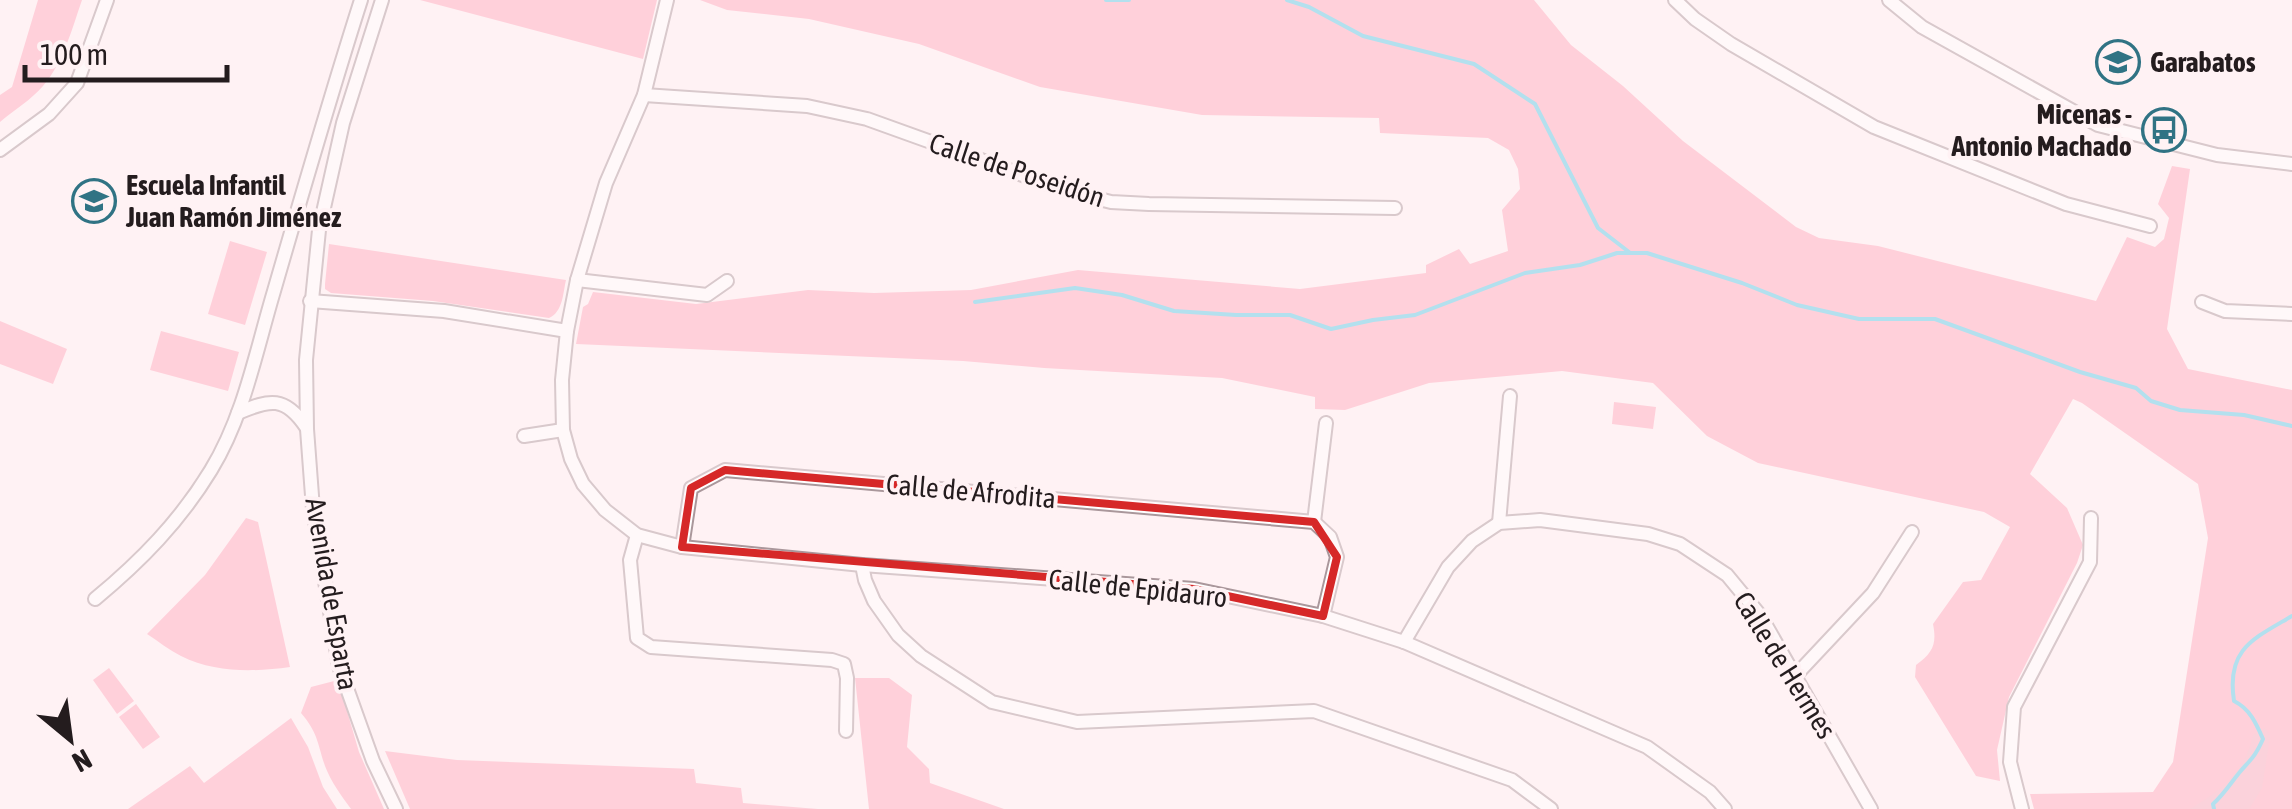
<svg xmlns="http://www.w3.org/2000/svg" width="2292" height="809" viewBox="0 0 2292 809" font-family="'Asap Condensed',sans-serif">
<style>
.green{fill:#fea7bb}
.forest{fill:#f5acbc}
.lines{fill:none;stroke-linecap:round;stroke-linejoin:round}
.stream{stroke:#57cae7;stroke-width:4}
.street-casing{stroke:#aa979b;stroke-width:16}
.street{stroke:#fff;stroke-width:12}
.marked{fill:none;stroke:#d62828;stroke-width:8;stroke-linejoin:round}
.labels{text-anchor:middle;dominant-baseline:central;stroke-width:8;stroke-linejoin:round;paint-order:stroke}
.poi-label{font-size:28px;font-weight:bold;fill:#241c1e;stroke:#fff2f4;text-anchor:start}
.street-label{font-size:28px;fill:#241c1e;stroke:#fff2f4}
</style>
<rect width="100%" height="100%" fill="#fff2f4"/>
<g class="green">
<path d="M38 0H82C72 29 63 63 43 86 31 100 14 110 0 122V95L12 87Z"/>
<path d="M420 0H657L643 59Z"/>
<path d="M700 0H1534L1571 45 1623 86 1683 141 1796 227 1819 238 1878 246 2096 301 2127 237 2155 247 2164 239 2169 218 2158 204 2172 166 2190 169 2167 329 2188 369 2292 390V809H2034L2030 794 2153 792 2173 762 2208 538 2198 484 2082 403 2073 399 2030 474 2067 508 2083 545 2077 563 2009 697 1997 750 2000 781 1976 776 1915 677 1916 665C1933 653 1937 644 1933 624L1963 582 1981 580 2010 527 1984 512 1758 463 1707 436 1653 383 1562 371 1429 383 1345 410 1315 409V397L1222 378 1044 368 963 361 576 344 583 307 588 304 593 292 696 304 808 290 874 293 971 290 1078 270 1300 289 1426 273V265L1459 249 1470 264 1508 251 1502 210 1520 189 1518 169 1509 150 1488 138 1380 133 1379 118 1202 115 1040 87 919 44 809 19 727 10Z"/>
<path d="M230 241 267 252 245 325 208 314Z"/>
<path d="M329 244 566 280C563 293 563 312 549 318L433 301 331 293 325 289V284Z"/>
<path d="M0 321 67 349 53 384 0 364Z"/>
<path d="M161 331 239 352 228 391 150 370Z"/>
<path d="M1614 402 1656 407 1653 429 1612 424Z"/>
<path d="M246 518 258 522 290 667C254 672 215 673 181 656 169 650 158 641 147 634L205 575Z"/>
<path d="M109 668 134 701 117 714 93 680Z"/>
<path d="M855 678H889L912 695 907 747 929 769 930 783 1004 809H869Z"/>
<path d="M338 680 359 752 384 809H351C341 795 331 782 325 766 317 742 318 733 301 713L311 687Z"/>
<path d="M136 704 160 737 143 749 119 717Z"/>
<path d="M291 718 308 747 323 787 337 809H128L190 766 204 783Z"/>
<path d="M385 751 457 760 694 769 696 783 741 788 743 803 818 809H410Z"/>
</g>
<path class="forest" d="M2265 728 2270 736 2262 788 2249 809H2190C2221 791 2246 771 2253 735Z"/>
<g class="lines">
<g class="stream">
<path d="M1106 0H1129"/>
<path d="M1287 0 1309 7 1363 36 1474 64 1535 104 1598 228 1629 252"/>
<path d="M975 302 1075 288 1122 295 1174 311 1236 315H1290L1331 329 1373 320 1415 315 1525 273 1580 265 1617 253H1647L1742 283 1797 305 1859 319H1935L2080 372 2136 388 2151 401 2180 410 2244 415 2292 426"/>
<path d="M2214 809 2213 804C2224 794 2230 784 2239 773 2251 759 2255 757 2263 739 2256 723 2250 709 2234 701 2226 649 2253 639 2292 616"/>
</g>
<g class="street-casing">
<g id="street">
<path d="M382 0 343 123 319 230 306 360 307 429 313 509 339 666 373 761 396 809"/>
<path d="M667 0 644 95 606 183 577 280 567 331 562 380 563 430 571 459 583 484 605 510 637 535 682 547 862 565 1194 589 1323 616 1404 642 1647 747 1710 792 1725 809"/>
<path d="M1675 0 1695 19 1731 44 1874 127 2066 204 2150 226"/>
<path d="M1889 0 1922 27 2098 125 2217 155 2292 164"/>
<path d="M644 95 807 106 867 119 1067 191 1111 202 1149 204 1395 208"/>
<path d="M0 150 49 114 77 83 107 0"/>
<path d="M577 280 707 295 727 281"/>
<path d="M310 301 444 311 567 331"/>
<path d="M2202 302 2225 311 2292 314"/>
<path d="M238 413C270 399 285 396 306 427"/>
<path d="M524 436 563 430"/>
<path d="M1314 522 1326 423"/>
<path d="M1499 523 1510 396"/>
<path d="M637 535 630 560 637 638 651 647 832 660 844 664 847 678 846 731"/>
<path d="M682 547 691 488 725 470 1314 522 1330 537 1337 557 1323 616"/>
<path d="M862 565 865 580 874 601 898 635 921 656 992 702 1077 722 1314 711 1512 780 1551 809"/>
<path d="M95 599C141 561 180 521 211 470 244 416 256 351 274 291 302 194 330 97 361 0"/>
<path d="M1404 642 1448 567 1472 541 1499 523 1540 520 1648 534 1680 544 1727 575 1760 615 1871 809"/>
<path d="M1796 675 1873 593 1912 532"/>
<path d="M2022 809 2010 762 2014 707 2090 562 2091 518"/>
</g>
</g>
<use href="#street" class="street"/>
</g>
<path d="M0 0H2292V809H0ZM725 470 1314 522 1337 557 1323 616 1194 589 682 547 691 488Z" fill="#fff2f4" fill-opacity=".55" fill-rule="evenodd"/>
<path class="marked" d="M725 470 1314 522 1337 557 1323 616 1194 589 682 547 691 488Z"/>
<defs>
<g id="school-ring" transform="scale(2.25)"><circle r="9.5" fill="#fff2f4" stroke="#307384" stroke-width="1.5"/><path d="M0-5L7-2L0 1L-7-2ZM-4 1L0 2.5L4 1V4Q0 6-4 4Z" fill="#307384"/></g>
<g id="bus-ring" transform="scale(2.25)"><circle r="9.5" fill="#fff2f4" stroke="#307384" stroke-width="1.5"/><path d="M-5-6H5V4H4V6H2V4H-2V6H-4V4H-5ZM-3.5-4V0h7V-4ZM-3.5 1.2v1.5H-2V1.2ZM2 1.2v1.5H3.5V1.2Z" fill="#307384"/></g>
</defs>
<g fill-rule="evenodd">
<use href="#school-ring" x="2118" y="62"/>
<use href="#bus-ring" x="2164" y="130"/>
<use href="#school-ring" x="94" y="201"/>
</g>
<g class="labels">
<g class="poi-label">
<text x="2150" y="62">Garabatos</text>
<text x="2132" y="114" text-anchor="end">Micenas -<tspan x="2132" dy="32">Antonio Machado</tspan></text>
<text x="126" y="185">Escuela Infantil<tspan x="126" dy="32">Juan Ramón Jiménez</tspan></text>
</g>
<g class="street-label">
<text transform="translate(1017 170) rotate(18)">Calle de Poseidón</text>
<text transform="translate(971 491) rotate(5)">Calle de Afrodita</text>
<text transform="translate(1138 588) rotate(6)">Calle de Epidauro</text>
<text transform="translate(332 594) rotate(80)">Avenida de Esparta</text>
<text transform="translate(1785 665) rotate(58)">Calle de Hermes</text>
</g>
</g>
<g transform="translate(70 739) rotate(151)" stroke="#fff2f4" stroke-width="8" paint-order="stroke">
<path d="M0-8L18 38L0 25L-18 38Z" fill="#241c1e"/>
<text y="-15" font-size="28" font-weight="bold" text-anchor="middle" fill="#241c1e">N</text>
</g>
<path d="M25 65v15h202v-15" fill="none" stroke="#241c1e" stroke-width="5"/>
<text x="40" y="65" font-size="30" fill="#241c1e" stroke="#fff2f4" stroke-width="8" paint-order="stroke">100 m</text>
</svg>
